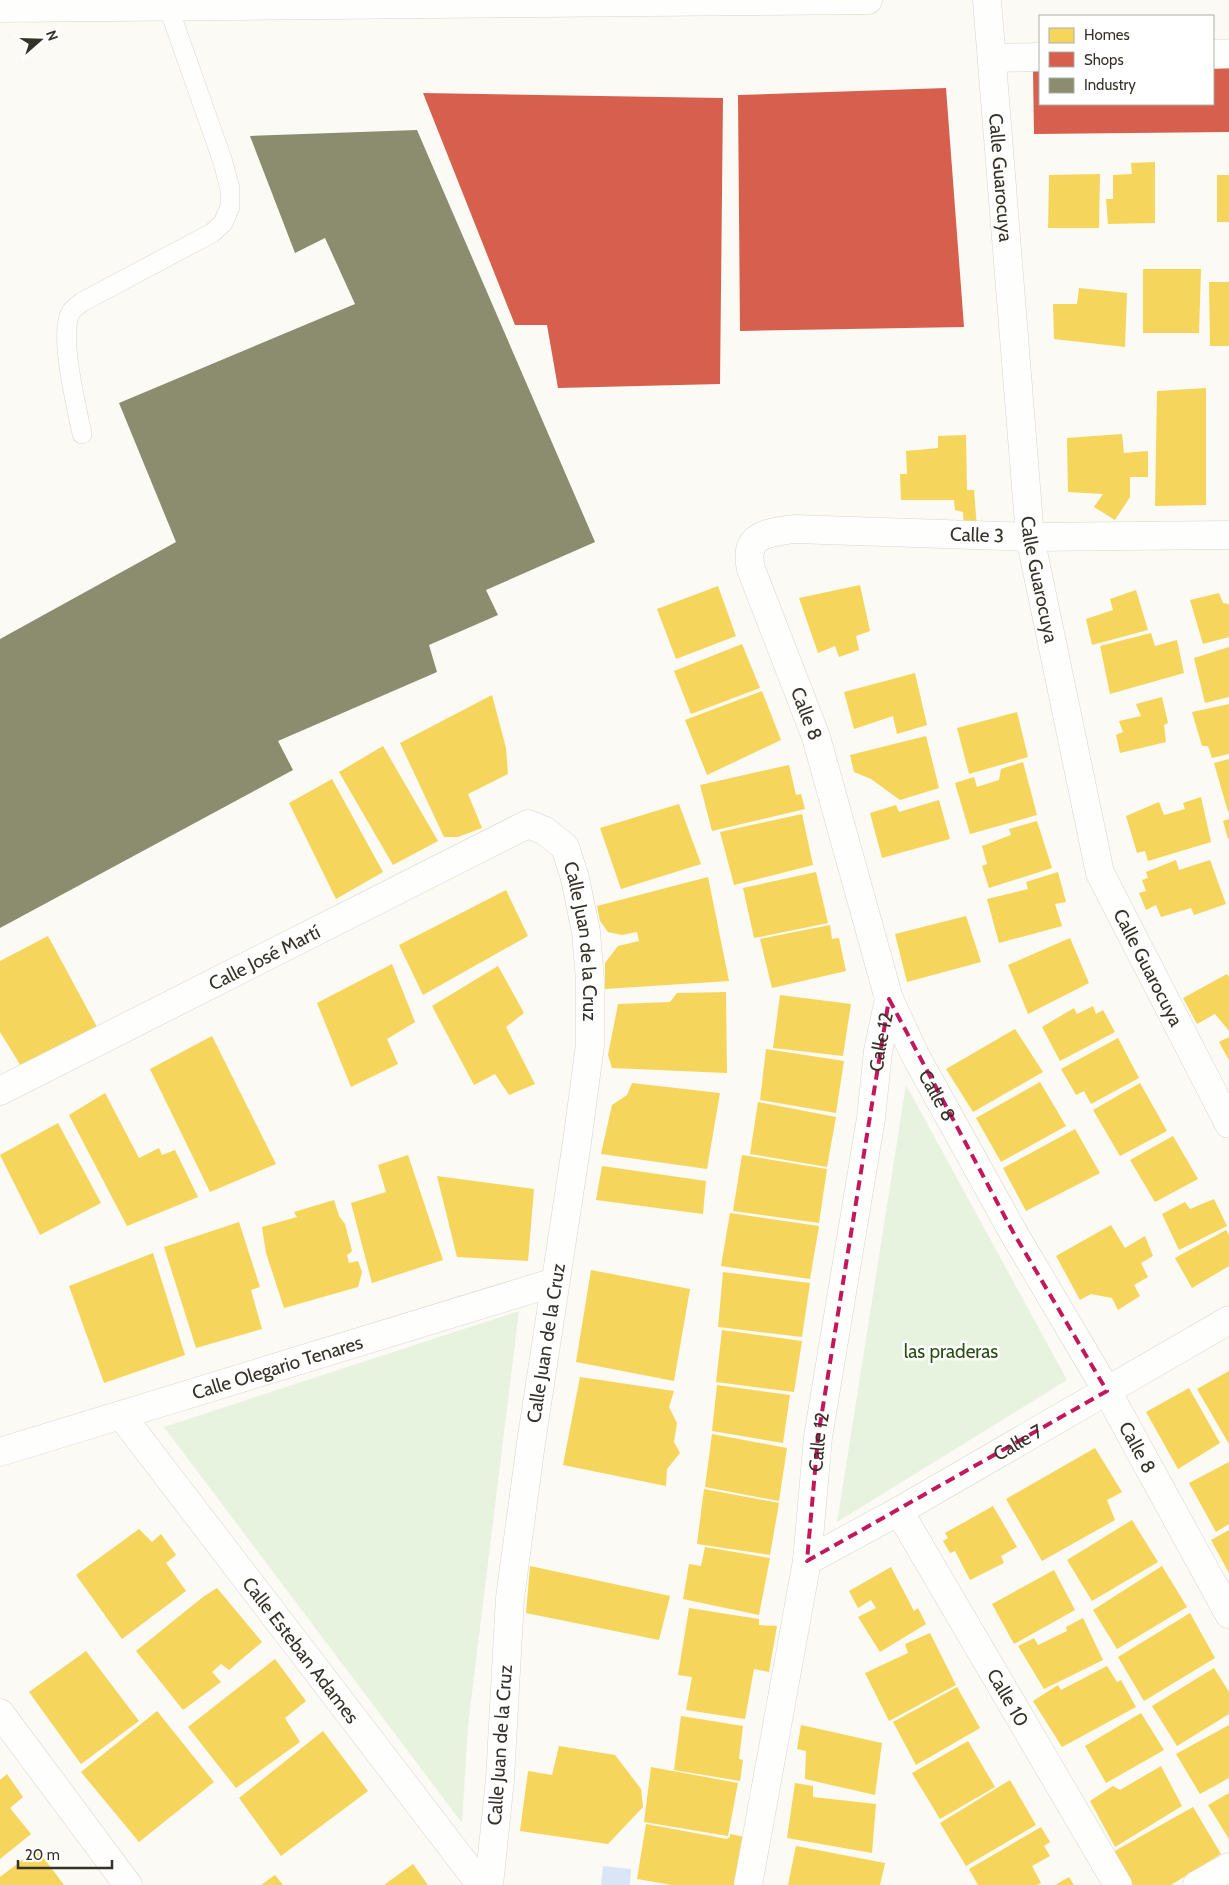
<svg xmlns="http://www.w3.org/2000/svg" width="1229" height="1885" viewBox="0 0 1229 1885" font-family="Cabin,sans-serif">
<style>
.green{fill:#e7f2df}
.water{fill:#dae6f6}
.homes{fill:#f6d55c}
.shops{fill:#d6604d}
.industry{fill:#8c8c6e}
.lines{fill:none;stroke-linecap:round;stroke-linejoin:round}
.lane-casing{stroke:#d7d5ce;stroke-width:20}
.street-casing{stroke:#d7d5ce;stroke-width:29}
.primary-casing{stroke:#d7d5ce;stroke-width:29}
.lane{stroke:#fefefd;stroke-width:19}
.street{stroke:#fefefd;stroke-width:28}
.primary{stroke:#fefefd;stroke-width:28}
.marked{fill:none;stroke:#c2185b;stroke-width:4;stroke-dasharray:10 6;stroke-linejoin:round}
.labels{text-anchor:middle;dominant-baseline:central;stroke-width:5;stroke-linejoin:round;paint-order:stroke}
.street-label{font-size:19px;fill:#353229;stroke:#fff}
.park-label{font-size:19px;fill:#294e11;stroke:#fff}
</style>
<rect width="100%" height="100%" fill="#fbfaf4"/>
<g class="green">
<path d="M906 1085 1067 1380 837 1522 840 1504Z"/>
<path d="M519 1311 468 1725 462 1823 164 1427Z"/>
</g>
<path class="water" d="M603 1866 631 1869 630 1885H601Z"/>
<g class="homes">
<path d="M1155 162V223L1108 224 1106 199H1113V175L1132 174 1131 163Z"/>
<path d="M1100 174 1099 228H1048L1049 175Z"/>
<rect x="1217" y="175" width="12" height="47"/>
<path d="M1143 269H1201L1199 333H1143Z"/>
<path d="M1209 282H1229V346H1210Z"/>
<path d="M1079 288 1127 293 1125 347 1054 339 1053 304H1077Z"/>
<path d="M1206 388V505L1155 506 1157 391Z"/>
<path d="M1122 434 1124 453 1148 451V477H1130V497L1115 520 1094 507 1103 494 1068 492 1067 438Z"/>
<path d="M966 435 967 490H974L977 528H964L963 512 955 510 954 500H901L900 474H907L906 451 938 448V436Z"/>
<path d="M860 585 870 631 856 636 859 650 839 657 835 646 818 653 799 598Z"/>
<path d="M718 586 736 636 676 659 657 609Z"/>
<path d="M1136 590 1148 630 1092 645 1086 619 1113 610 1110 599Z"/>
<path d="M1219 593 1223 603 1229 604V637L1203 644 1190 600Z"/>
<path d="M1151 633 1155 646 1177 640 1184 673 1110 694 1100 646Z"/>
<path d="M742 644 760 688 691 714 674 671Z"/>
<path d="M1229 647V697L1205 703 1194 658Z"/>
<path d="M915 673 927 725 897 734 893 716 854 729 844 692Z"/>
<path d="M762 691 781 740 707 775 685 720Z"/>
<path d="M492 695 506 748 508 774 468 794 482 828 458 837H444L400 743Z"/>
<path d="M1162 697 1168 723 1164 725 1166 742 1120 753 1116 735 1123 732 1119 721 1141 716 1136 704Z"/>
<path d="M1229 704V754L1212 758 1208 746H1202L1192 712Z"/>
<path d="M1017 712 1028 757 969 774 957 728Z"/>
<path d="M926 736 939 788 900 800 871 779 854 772 850 755Z"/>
<path d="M383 746 438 841 393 865 339 772Z"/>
<path d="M1229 759V811L1228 812 1214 763Z"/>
<path d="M1023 762 1037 815 970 834 955 783 974 777 977 787 999 780 1001 769Z"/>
<path d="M789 765 796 795 801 794 805 809 712 831 700 785Z"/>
<path d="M332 779 383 872 336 899 289 803Z"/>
<path d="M1201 797 1211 842 1148 861 1145 851 1137 853 1126 816 1159 802 1164 815 1185 809 1183 803Z"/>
<path d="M939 800 950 839 882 858 870 813 896 805 899 812Z"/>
<path d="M679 804 701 864 621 889 600 828Z"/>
<path d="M802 814 813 865 734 885 720 832Z"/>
<path d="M1229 819V839H1228L1223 821Z"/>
<path d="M1037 821 1052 868 989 888 982 866 987 864 982 846 1011 835 1009 829Z"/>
<path d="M1176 860 1179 870 1210 860 1226 904 1194 915 1191 908 1161 917 1156 905 1146 910 1139 893 1146 891 1142 880 1148 878 1146 872Z"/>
<path d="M816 872 828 923 754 938 743 888Z"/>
<path d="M1058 872 1066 902 1055 904 1062 926 999 943 987 899 1028 889 1026 882Z"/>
<path d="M708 877 729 981 605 989V963L618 946 639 941 637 932 622 935 608 932 600 921 597 906Z"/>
<path d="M506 890 528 936 423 995 399 945Z"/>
<path d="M966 916 981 962 907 982 895 934Z"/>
<path d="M830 925 832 939 839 938 846 971 772 988 760 939Z"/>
<path d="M48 936 97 1027 21 1066 0 1032V961Z"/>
<path d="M1070 938 1089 983 1028 1014 1008 965Z"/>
<path d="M392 964 415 1022 387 1039 398 1064 351 1087 317 1003Z"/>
<path d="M498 966 524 1013 506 1027 535 1084 509 1095 495 1074 474 1085 432 1006Z"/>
<path d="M1227 974 1229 977V1031L1215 1014 1197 1024 1183 998Z"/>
<path d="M726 992 727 1073 612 1068 608 1055 618 1004 670 1002 677 993Z"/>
<path d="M780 995 851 1004 843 1056 773 1048Z"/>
<path d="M1093 1006 1096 1014 1103 1010 1115 1032 1060 1061 1042 1027 1074 1008 1077 1014Z"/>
<path d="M1015 1029 1043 1072 973 1112 946 1069Z"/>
<path d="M212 1036 276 1164 210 1192 150 1069Z"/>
<path d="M1229 1037V1060L1219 1042Z"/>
<path d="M1118 1038 1139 1078 1091 1104 1084 1091 1076 1095 1061 1069Z"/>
<path d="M766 1049 844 1061 836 1113 760 1100Z"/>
<path d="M1040 1082 1066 1126 1001 1162 976 1118Z"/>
<path d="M632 1083 720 1093 707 1169 601 1154 612 1105 627 1095Z"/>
<path d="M1140 1083 1167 1131 1120 1156 1093 1110Z"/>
<path d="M105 1093 139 1158 159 1148 162 1155 175 1150 198 1197 127 1226 69 1115Z"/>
<path d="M758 1102 836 1117 827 1167 750 1154Z"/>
<path d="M58 1123 101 1203 40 1235 0 1155Z"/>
<path d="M1075 1129 1100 1173 1026 1211 1003 1168Z"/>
<path d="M1173 1136 1198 1179 1155 1202 1130 1160Z"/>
<path d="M408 1155 443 1260 372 1283 351 1203 386 1192 378 1165Z"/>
<path d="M742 1155 827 1169 819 1223 733 1211Z"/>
<path d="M602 1166 706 1181 703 1214 596 1200Z"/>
<path d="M437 1176 534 1189 528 1261 457 1257Z"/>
<path d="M1214 1199 1227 1226 1179 1250 1162 1214 1185 1202 1190 1209Z"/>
<path d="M334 1200 339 1216 345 1224 352 1251 347 1255 349 1263 358 1261 362 1272 358 1287 284 1308 266 1253 262 1227 297 1217 294 1212Z"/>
<path d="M730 1213 819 1226 810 1279 721 1266Z"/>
<path d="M239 1222 260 1287 251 1290 262 1329 196 1348 164 1247Z"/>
<path d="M1111 1225 1125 1248 1145 1236 1153 1256 1141 1263 1148 1277 1134 1285 1140 1296 1118 1310 1112 1298 1091 1294 1080 1300 1056 1256Z"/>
<path d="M1226 1230 1229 1235V1266L1192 1288 1175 1258Z"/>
<path d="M153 1253 185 1355 104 1383 69 1286Z"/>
<path d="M591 1270 690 1289 674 1381 576 1362Z"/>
<path d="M723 1272 810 1283 802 1337 718 1327Z"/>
<path d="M722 1330 802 1341 794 1392 716 1382Z"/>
<path d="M1229 1371V1444L1197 1389Z"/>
<path d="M580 1377 674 1391 669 1407 677 1423 674 1442 680 1453 667 1469 666 1486 563 1465Z"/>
<path d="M717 1385 790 1395 783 1443 712 1431Z"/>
<path d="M1189 1388 1220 1443 1178 1469 1146 1412Z"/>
<path d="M712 1434 787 1448 779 1501 705 1487Z"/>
<path d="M1095 1448 1122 1492 1107 1500 1115 1520 1042 1561 1006 1499Z"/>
<path d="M1229 1462V1524L1216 1532 1189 1483Z"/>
<path d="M704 1489 779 1503 770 1555 697 1544Z"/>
<path d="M993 1506 1017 1547 1001 1556 1004 1563 970 1580 955 1551 950 1553 943 1541 948 1538 945 1533Z"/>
<path d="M1132 1520 1158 1562 1092 1601 1067 1560Z"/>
<path d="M139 1529 152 1542 161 1534 176 1555 166 1563 186 1591 122 1639 76 1575Z"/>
<path d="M1229 1530V1573L1211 1540Z"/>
<path d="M705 1547 770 1558 759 1615 683 1599 689 1564 701 1566Z"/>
<path d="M530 1566 670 1596 659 1640 526 1613Z"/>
<path d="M1162 1566 1187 1607 1117 1649 1093 1610Z"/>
<path d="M891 1567 914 1611 918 1608 926 1624 880 1652 858 1617 876 1608 871 1600 858 1608 849 1591Z"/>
<path d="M1054 1570 1075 1610 1014 1644 992 1604Z"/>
<path d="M217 1588 262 1642 229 1670 221 1664 212 1672 221 1682 183 1710 136 1651 203 1597Z"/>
<path d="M689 1608 759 1619V1625L777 1626 769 1672 754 1669 745 1719 686 1710 692 1677 678 1675Z"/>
<path d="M1190 1613 1215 1658 1144 1701 1118 1657Z"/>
<path d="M1083 1618 1103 1660 1044 1689 1018 1646 1034 1638 1038 1645 1067 1631 1066 1627Z"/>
<path d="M930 1633 956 1685 889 1721 865 1673 908 1653 905 1644Z"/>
<path d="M86 1651 139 1721 81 1764 29 1692Z"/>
<path d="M275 1659 306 1701 285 1718 300 1742 236 1788 188 1727Z"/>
<path d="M1107 1666 1117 1682 1121 1680 1136 1707 1062 1747 1033 1701 1058 1685 1061 1690Z"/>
<path d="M1214 1668 1229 1692V1714L1177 1746 1152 1706Z"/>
<path d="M957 1687 980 1728 916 1765 893 1722Z"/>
<path d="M157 1711 214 1782 139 1842 81 1772Z"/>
<path d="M1141 1713 1164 1750 1106 1783 1085 1746Z"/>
<path d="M681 1716 743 1726 739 1759 743 1760 740 1781 674 1770Z"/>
<path d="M801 1725 882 1743 875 1795 805 1779 806 1751 797 1749Z"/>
<path d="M1229 1725V1778L1200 1794 1176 1754Z"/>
<path d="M323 1731 368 1791 281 1856 239 1798Z"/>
<path d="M968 1741 995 1787 940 1819 912 1773Z"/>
<path d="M559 1746 615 1755 641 1789 643 1807 608 1844 520 1831 528 1771 552 1775Z"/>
<path d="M1161 1766 1182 1806 1115 1847 1090 1801 1113 1786 1120 1790Z"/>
<path d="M651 1767 738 1783 728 1836 644 1822Z"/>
<path d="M7 1774 23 1797 10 1808 31 1834 0 1859V1780Z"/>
<path d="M1010 1780 1036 1825 966 1866 940 1823Z"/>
<path d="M795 1783 813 1786V1797L876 1804 872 1853 787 1838Z"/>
<path d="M1229 1793V1839L1208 1805Z"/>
<path d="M1193 1807 1221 1854 1171 1885H1131L1113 1852Z"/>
<path d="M646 1824 727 1839 730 1837V1834L745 1837 738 1885H672L637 1879Z"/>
<path d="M1041 1827 1050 1842 1044 1846 1050 1856 1032 1866 1041 1883 1037 1885H978L969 1869Z"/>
<path d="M796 1846 885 1863 880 1885H788Z"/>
<path d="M37 1849 64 1885H0V1877Z"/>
<path d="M413 1864 428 1885H384Z"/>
<path d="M275 1875 283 1885H261Z"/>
<path d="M1069 1877 1074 1885H1055Z"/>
</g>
<g class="shops">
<path d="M1229 68V132L1034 134 1033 70H1040V104H1213V69Z"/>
<path d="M946 88 964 327 740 331 738 95Z"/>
<path d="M423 93 723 98 720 384 558 388 547 325H515Z"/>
</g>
<path class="industry" d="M417 130 595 542 486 590 498 615 429 645 437 672 278 741 293 770 0 928V639L176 542 119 403 355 304 325 238 295 253 250 136Z"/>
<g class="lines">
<g class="lane-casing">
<path id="lane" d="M82 434C77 408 58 334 71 312 73 309 78 305 82 302L212 233 223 223 230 207V189L223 162 168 6"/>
</g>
<g class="street-casing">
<g id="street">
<path id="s1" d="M987 0 1030 537 1100 873 1229 1124"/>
<path d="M1213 54H1229"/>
<path d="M992 58 1040 57"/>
<path id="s2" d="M1229 535 1030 537 794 529C767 533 743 534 751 569L816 737 889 999 915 1055 1013 1232 1107 1391 1229 1614"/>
<path id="s3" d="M0 1091 528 824 545 831 565 847 575 878 586 932 590 980V1045L577 1142 531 1443 510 1598 500 1779 489 1885"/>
<path id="s4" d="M121 1415 481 1885"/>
<path id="s5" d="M0 1452 555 1282"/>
<path id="s6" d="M899 1511 1118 1885"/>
<path id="s7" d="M807 1561 899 1511 1229 1320"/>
<path d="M0 1713 128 1885"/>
<path id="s8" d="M748 1885 807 1561 818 1437 871 1118 878 1051 889 999"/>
<path d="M1197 1885 1229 1867"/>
</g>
</g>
<g class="primary-casing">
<path id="primary" d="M0 8 868 0"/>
</g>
<use href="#lane" class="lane"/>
<use href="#street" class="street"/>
<use href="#primary" class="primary"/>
</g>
<path class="marked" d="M889 999 1013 1232 1107 1391 807 1561 818 1437Z"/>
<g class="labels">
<g class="street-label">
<text stroke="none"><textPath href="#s1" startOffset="178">Calle Guarocuya</textPath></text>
<text transform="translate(977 535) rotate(2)">Calle 3</text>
<text stroke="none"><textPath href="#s1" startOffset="582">Calle Guarocuya</textPath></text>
<text stroke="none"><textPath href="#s2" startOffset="661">Calle 8</textPath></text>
<text stroke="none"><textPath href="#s3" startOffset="732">Calle Juan de la Cruz</textPath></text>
<text stroke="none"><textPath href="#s3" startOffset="296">Calle José Martí</textPath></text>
<text stroke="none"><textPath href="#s1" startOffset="988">Calle Guarocuya</textPath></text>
<text stroke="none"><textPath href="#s8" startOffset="854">Calle 12</textPath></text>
<text stroke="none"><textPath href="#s2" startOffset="1066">Calle 8</textPath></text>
<text transform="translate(546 1343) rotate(-81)">Calle Juan de la Cruz</text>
<text stroke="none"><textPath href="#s5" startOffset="290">Calle Olegario Tenares</textPath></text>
<text stroke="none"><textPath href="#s8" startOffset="449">Calle 12</textPath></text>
<text stroke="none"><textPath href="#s7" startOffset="242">Calle 7</textPath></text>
<text stroke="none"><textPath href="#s2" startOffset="1471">Calle 8</textPath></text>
<text stroke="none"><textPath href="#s4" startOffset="296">Calle Esteban Adames</textPath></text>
<text stroke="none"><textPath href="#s6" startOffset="216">Calle 10</textPath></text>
<text transform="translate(500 1745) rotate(-86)">Calle Juan de la Cruz</text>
</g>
<g class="park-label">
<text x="951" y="1351">las praderas</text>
</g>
</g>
<rect x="1039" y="15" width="175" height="90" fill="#ffffff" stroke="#aeada9"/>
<rect x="1049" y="28" width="25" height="15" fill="#f6d55c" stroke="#aeada9"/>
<text x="1084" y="40" font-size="15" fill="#353229">Homes</text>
<rect x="1049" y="52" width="25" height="15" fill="#d6604d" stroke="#aeada9"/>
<text x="1084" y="65" font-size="15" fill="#353229">Shops</text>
<rect x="1049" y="78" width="25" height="15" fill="#8c8c6e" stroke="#aeada9"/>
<text x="1084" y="90" font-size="15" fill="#353229">Industry</text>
<g transform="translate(40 40) rotate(70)" stroke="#ffffff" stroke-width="4" paint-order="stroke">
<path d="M0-4L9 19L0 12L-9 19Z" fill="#353229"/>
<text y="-8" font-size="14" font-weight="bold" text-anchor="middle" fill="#353229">N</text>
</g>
<path d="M18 1860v8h94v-8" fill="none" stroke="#353229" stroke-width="2.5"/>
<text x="25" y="1860" font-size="15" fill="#353229" stroke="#ffffff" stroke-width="4" paint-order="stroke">20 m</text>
</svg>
